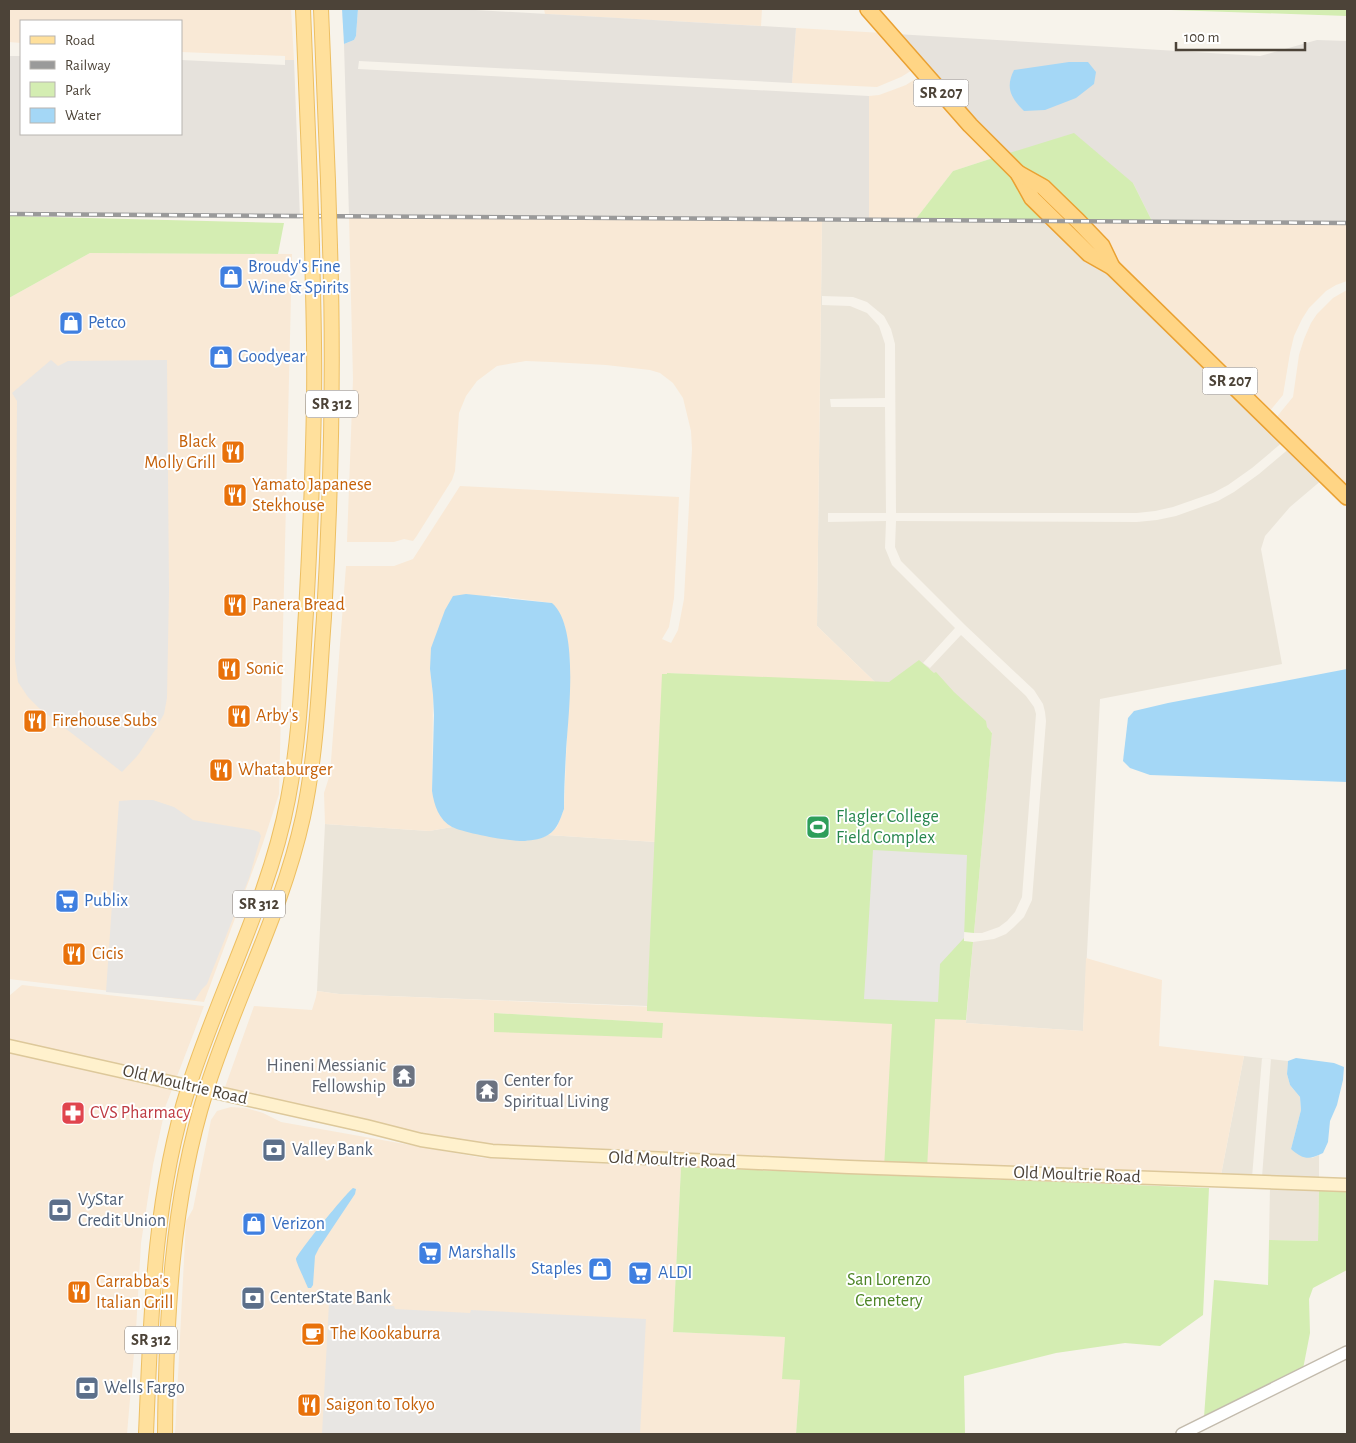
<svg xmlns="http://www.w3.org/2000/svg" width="1356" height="1443" viewBox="0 0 1356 1443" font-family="'Alegreya Sans',sans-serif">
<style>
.residential{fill:#ebe5d9}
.commercial{fill:#f9e9d6;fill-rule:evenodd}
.industrial{fill:#e6e2dc}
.green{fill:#d4edb2}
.parking{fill:#e8e6e3}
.water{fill:#a4d7f6}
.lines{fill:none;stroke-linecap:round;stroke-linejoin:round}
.tertiary-casing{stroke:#c3bbad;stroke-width:14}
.secondary-casing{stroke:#ddc89a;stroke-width:15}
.primary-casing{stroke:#edbf62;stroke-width:16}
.trunk-casing{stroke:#eaa132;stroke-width:18}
.tertiary{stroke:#fff;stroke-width:11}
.secondary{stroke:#fff1cd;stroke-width:12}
.primary{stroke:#ffe09c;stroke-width:14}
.trunk{stroke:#ffd585;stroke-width:15}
.rail-casing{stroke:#9a9a9a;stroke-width:4.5}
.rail{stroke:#fff;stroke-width:2.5;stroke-dasharray:8;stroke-linecap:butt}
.primary-bridge-casing{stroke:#edbf62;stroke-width:16;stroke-linecap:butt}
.primary-bridge{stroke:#ffe09c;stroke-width:14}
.labels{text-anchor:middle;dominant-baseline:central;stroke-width:4;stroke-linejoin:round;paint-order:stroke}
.shield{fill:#fff;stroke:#827b74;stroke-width:1}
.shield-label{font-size:16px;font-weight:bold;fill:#4c4338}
.shop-label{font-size:18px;fill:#366cbe;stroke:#fff;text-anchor:start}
.food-label{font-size:18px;fill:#c56008;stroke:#fff;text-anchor:start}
.leisure-label{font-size:18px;fill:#27864d;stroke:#fff;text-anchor:start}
.worship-label{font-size:18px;fill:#5b616d;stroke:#fff;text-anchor:end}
.street-label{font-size:18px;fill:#4c4338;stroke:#fff}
.health-label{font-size:18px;fill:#be3a42;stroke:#fff;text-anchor:start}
.service-label{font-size:18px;fill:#4e5e75;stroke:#fff;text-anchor:start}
.park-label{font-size:18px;fill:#4c8425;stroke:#fff}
</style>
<rect width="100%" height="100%" fill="#f7f3eb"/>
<g class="residential">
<path d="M822 219 1049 221 1108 270 1284 441 1252 468 1228 485 1213 493 1173 507 1155 511 1137 513H896L895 344 891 329 884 316 867 302 853 297 822 296V305L850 306 867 313 879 326 885 344V398L830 399 831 407H885L886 513H828V522L886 521 885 548 892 565 955 628 923 663 930 668 961 635 1026 696 1034 707 1036 714 1022 897 1015 912 1007 921 999 927 982 933H974L992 732 892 684H877L817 626Z"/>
<path d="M1291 447 1323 479 1290 507 1265 536 1261 549 1282 664 1100 699 1083 1031 966 1023 973 942 994 939 1006 934 1014 927 1024 917 1032 900 1046 721 1045 712 1043 704 1034 690 965 625 901 561 895 547 896 521 1137 522 1157 520 1176 516 1218 501 1234 492 1259 474Z"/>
<path d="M325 824 429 831 452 827 496 837 523 841 540 838 548 835 656 842 647 1006 339 994 317 991Z"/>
<path d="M1244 1056 1288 1061 1287 1074 1290 1085 1300 1097 1301 1110 1291 1149 1312 1158 1319 1155V1180L1262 1177 1271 1059 1262 1058 1252 1177 1221 1175Z"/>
<path d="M1270 1186 1319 1188 1318 1241 1269 1240Z"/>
</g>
<g class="commercial">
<path d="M9 9H291L294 60H285V56L181 52V21H21V43L9 42Z"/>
<path d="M544 9H762L761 26 545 14Z"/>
<path d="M796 28 883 33 914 69 901 77 877 87 792 83Z"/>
<path d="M920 76 996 157 953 171 915 220 869 219V96L879 95 890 91 906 85Z"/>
<path d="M349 216 822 219 817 626 877 684 668 673 656 842 548 835 557 827 564 809 570 661 565 626 552 603 491 595 430 669 433 695 432 791 441 817 452 827 429 831 325 824 324 793 330 774 346 566H394L413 559 460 486 679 497 674 598 669 627 662 639 671 643 678 630 684 599 692 449 691 431 683 398 673 383 660 373 650 370 606 365 551 362 526 361 497 366 477 381 466 396 459 413 455 471 452 480 416 537 413 541 404 539 394 542H347L353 379Z"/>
<path d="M1084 221 1347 223V281L1336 285 1326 291 1309 308 1302 319 1294 336 1290 353 1283 395 1269 412 1118 266Z"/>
<path d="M90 253 292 254 279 794 263 843 204 1002 9 979V298Z"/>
<path d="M1347 290V490L1275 419 1293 397 1299 355 1304 339 1311 323 1317 314 1333 298Z"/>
<path d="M1086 958 1162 980 1159 1046 1244 1056 1221 1175 552 1150 458 1142 224 1090 254 1006 312 1010 316 997 317 991 339 994 966 1020V1023L1083 1031ZM494 1013 662 1023V1038Z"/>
<path d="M22 985 203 1006H204L176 1079 9 1041V996Z"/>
<path d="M9 1050 173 1087 166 1105 153 1165 141 1243 136 1330 127 1434H9Z"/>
<path d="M231 1107 246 1108 263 1113 281 1122 483 1158 681 1167 673 1332 785 1337 783 1379H800L796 1434H175L186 1221 193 1209 211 1120 217 1111Z"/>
</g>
<g class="industrial">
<path d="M358 9H458L796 28 792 83 359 61 358 69 869 96V219L349 216 344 44 354 40 356 36Z"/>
<path d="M896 34 1260 56 1317 40 1347 41V223L1152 221 1133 183 1006 154Z"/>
<path d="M9 56H21V134H181V60L285 65V60H294L300 219 9 216Z"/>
</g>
<g class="green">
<path d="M1142 9H1347V16Z"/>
<path d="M1074 133 1133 183 1152 221H1084L1021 170 1006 154Z"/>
<path d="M996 157 1049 221 915 220 953 171Z"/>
<path d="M9 216 284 223 278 254 90 253 9 298Z"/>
<path d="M919 660 934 673 936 672 954 692 986 721 987 727 992 733 974 933 964 932V941L973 942 966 1020 935 1019 927 1169 884 1168 892 1024 647 1011V1006L662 674H667V673L889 682Z"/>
<path d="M494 1013 663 1023 662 1038 494 1032Z"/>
<path d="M681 1167 1209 1188 1203 1315 1160 1346 1125 1343 1056 1353 964 1376 965 1434H796L800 1380 782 1379 785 1337 673 1332Z"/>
<path d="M1319 1188 1347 1189V1270L1313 1288 1309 1299 1310 1333 1303 1369 1204 1417 1214 1280 1268 1285 1269 1240 1318 1241Z"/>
</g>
<g class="parking">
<path d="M51 360 58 366 68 361 167 360 169 591 167 698 164 714 155 730 138 755 122 772 39 708 28 697 18 682 15 661 17 401 12 393Z"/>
<path d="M132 800H153L174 807 193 820 253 830 259 832 261 836 249 878 207 984 202 989 195 1000 106 992 119 801Z"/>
<path d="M873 850 967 855 964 938 940 964 938 1002 864 999Z"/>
<path d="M329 1303 394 1306 395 1309 470 1313 471 1310 646 1319 640 1434H299L300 1433 322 1434Z"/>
</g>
<g class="water">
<path d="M342 9H358L356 36 354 40 344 44Z"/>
<path d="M1069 62H1088L1096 72 1094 84 1076 98 1045 110 1024 111C1011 98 1005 88 1014 70Z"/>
<path d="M466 594 552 603C580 627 568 717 566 752 565 771 564 790 564 809 560 819 558 829 548 835 542 839 533 840 525 841 512 842 464 833 452 827 439 820 434 805 432 791L434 715 433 695 430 669 431 648 445 610 453 596Z"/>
<path d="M1347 669V782L1150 775 1130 768 1123 761 1128 718 1134 711 1168 703Z"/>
<path d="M1296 1058 1334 1063 1344 1067 1343 1080 1337 1105 1330 1121 1328 1142 1323 1153C1309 1160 1304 1160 1291 1149L1301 1110 1300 1097 1290 1085 1287 1074 1288 1061Z"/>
<path d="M353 1188 356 1189 355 1194 319 1248 315 1256 313 1285 311 1288H308C306 1283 296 1262 296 1259 298 1252 347 1192 353 1188Z"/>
</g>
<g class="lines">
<g class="tertiary-casing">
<path id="tertiary" d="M1182 1434 1347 1352"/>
</g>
<g class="secondary-casing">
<path id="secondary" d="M9 1046 366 1126 421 1140 492 1151 849 1167 1347 1185"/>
</g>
<g class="primary-casing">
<g id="primary">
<path d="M303 9 310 182"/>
<path d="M321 9 328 181"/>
<path d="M146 1434C151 1317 153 1199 189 1086 220 989 269 899 288 799 300 737 302 674 306 612 310 541 313 470 314 399 315 348 313 298 312 247"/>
<path d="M165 1434C166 1319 171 1202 206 1091 235 998 282 913 303 817 317 751 319 684 324 617 331 494 334 370 330 247"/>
</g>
</g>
<g class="trunk-casing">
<g id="trunk">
<path d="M868 9 970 125 1018 173 1032 198 1089 254 1112 267 1347 497"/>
<path d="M1018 173 1043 187 1078 221 1102 246 1112 267"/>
</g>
</g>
<use href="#tertiary" class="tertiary"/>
<use href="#secondary" class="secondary"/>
<use href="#primary" class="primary"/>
<use href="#trunk" class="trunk"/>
<g class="rail-casing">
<path id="rail" d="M9 214 1347 223"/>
</g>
<use href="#rail" class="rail"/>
<g class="primary-bridge-casing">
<g id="primary-bridge">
<path d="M328 181 330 247"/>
<path d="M310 182 312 247"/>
</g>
</g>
<use href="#primary-bridge" class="primary-bridge"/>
</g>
<defs>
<g id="shop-square" transform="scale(1.25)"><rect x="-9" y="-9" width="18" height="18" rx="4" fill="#3f7fe0" stroke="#fff"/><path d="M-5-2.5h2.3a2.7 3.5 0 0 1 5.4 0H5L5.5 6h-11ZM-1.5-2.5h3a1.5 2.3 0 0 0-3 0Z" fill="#fff"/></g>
<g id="restaurant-square" transform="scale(1.25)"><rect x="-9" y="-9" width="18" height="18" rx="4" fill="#e8710a" stroke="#fff"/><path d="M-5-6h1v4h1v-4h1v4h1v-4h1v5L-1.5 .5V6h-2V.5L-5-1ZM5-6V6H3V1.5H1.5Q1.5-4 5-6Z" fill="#fff"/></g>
<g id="stadium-square" transform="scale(1.25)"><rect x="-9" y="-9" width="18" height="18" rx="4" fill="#2e9e5b" stroke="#fff"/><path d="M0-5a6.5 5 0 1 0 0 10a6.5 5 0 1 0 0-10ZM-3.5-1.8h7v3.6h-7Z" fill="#fff"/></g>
<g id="supermarket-square" transform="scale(1.25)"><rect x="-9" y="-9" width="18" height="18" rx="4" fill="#3f7fe0" stroke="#fff"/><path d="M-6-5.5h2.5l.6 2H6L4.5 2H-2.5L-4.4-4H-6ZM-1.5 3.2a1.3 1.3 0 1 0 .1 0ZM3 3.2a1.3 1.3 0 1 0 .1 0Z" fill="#fff"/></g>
<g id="temple-square" transform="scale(1.25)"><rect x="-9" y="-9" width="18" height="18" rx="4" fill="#6b7280" stroke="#fff"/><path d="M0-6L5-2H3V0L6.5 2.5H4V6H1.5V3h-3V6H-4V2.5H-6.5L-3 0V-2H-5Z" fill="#fff"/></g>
<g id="pharmacy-square" transform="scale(1.25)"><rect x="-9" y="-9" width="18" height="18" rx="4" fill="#e0444e" stroke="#fff"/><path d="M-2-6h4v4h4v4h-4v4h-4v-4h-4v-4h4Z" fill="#fff"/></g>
<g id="bank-square" transform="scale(1.25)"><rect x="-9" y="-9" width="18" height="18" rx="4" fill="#5c6f8a" stroke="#fff"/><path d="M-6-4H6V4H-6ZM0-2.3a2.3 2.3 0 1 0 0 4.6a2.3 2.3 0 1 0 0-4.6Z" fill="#fff"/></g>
<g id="cafe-square" transform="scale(1.25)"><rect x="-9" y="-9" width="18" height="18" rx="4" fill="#e8710a" stroke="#fff"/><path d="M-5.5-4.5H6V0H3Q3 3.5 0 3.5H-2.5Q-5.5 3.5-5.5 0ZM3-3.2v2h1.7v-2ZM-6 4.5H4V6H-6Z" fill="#fff"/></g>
</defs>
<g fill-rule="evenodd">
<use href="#shop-square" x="231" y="277"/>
<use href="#shop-square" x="71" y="323"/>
<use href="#shop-square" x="221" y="357"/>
<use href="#restaurant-square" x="233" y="452"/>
<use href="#restaurant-square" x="235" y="495"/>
<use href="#restaurant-square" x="235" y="605"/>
<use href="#restaurant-square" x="229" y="669"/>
<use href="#restaurant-square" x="239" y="716"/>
<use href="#restaurant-square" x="35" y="721"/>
<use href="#restaurant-square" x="221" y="770"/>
<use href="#stadium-square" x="818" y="827"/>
<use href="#supermarket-square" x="67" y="901"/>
<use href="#restaurant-square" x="74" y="954"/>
<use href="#temple-square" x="404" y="1076"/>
<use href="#temple-square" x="487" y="1091"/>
<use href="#pharmacy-square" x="73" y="1113"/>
<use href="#bank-square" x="274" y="1150"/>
<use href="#bank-square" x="60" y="1210"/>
<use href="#shop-square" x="254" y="1224"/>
<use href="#supermarket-square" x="430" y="1253"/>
<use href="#shop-square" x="600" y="1269"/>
<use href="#supermarket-square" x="640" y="1273"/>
<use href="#restaurant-square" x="79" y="1292"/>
<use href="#bank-square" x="253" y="1298"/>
<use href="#cafe-square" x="313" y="1334"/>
<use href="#bank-square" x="87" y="1388"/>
<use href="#restaurant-square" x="309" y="1405"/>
</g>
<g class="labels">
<g class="shield">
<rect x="913.5" y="79.5" width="55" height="27" rx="4"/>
<rect x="1202.5" y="367.5" width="55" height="27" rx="4"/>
<rect x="306" y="390.5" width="52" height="27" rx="4"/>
<rect x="233" y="890.5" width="52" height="27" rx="4"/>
<rect x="125" y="1326.5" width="52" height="27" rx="4"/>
</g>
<g class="shield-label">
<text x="941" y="93">SR 207</text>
<text x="1230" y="381">SR 207</text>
<text x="332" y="404">SR 312</text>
<text x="259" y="904">SR 312</text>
<text x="151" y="1340">SR 312</text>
</g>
<g class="shop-label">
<text x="248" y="267">Broudy's Fine<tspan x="248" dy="21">Wine &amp; Spirits</tspan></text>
<text x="88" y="323">Petco</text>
<text x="238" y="357">Goodyear</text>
<text x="84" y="901">Publix</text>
<text x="272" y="1224">Verizon</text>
<text x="448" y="1253">Marshalls</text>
<text x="582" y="1269" text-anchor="end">Staples</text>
<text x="658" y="1273">ALDI</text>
</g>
<g class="food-label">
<text x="216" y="442" text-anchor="end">Black<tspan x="216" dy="21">Molly Grill</tspan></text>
<text x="252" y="485">Yamato Japanese<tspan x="252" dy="21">Stekhouse</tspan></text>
<text x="252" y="605">Panera Bread</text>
<text x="246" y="669">Sonic</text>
<text x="256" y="716">Arby's</text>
<text x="52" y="721">Firehouse Subs</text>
<text x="238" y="770">Whataburger</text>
<text x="92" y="954">Cicis</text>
<text x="96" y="1282">Carrabba's<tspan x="96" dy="21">Italian Grill</tspan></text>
<text x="330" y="1334">The Kookaburra</text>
<text x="326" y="1405">Saigon to Tokyo</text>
</g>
<g class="leisure-label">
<text x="836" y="817">Flagler College<tspan x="836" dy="21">Field Complex</tspan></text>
</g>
<g class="worship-label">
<text x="386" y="1066">Hineni Messianic<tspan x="386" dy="21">Fellowship</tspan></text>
<text x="504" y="1081" text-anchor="start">Center for<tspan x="504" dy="21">Spiritual Living</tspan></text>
</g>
<g class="street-label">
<text transform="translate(185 1085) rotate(13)">Old Moultrie Road</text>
<text transform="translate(672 1160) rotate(2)">Old Moultrie Road</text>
<text transform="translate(1077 1175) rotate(2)">Old Moultrie Road</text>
</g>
<g class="health-label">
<text x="90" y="1113">CVS Pharmacy</text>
</g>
<g class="service-label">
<text x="292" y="1150">Valley Bank</text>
<text x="78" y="1200">VyStar<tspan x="78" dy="21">Credit Union</tspan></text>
<text x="270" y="1298">CenterState Bank</text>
<text x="104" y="1388">Wells Fargo</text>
</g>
<g class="park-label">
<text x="889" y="1280">San Lorenzo<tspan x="889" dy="21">Cemetery</tspan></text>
</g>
</g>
<rect width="1356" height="1443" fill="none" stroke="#4c4338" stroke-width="20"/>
<rect x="20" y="20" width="162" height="115" fill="#ffffff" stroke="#b7b4af"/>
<rect x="30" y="36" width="25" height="8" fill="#ffe09c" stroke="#b7b4af"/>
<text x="65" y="45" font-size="15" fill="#4c4338">Road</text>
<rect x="30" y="61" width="25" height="8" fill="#9a9a9a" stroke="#b7b4af"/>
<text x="65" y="70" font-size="15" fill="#4c4338">Railway</text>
<rect x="30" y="82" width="25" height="15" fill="#d4edb2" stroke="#b7b4af"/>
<text x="65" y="95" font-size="15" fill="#4c4338">Park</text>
<rect x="30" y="108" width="25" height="15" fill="#a4d7f6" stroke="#b7b4af"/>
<text x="65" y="120" font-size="15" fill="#4c4338">Water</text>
<path d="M1176 42v8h129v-8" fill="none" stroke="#4c4338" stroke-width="2.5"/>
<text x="1184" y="42" font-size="15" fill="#4c4338" stroke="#ffffff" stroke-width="4" paint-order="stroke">100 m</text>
</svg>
